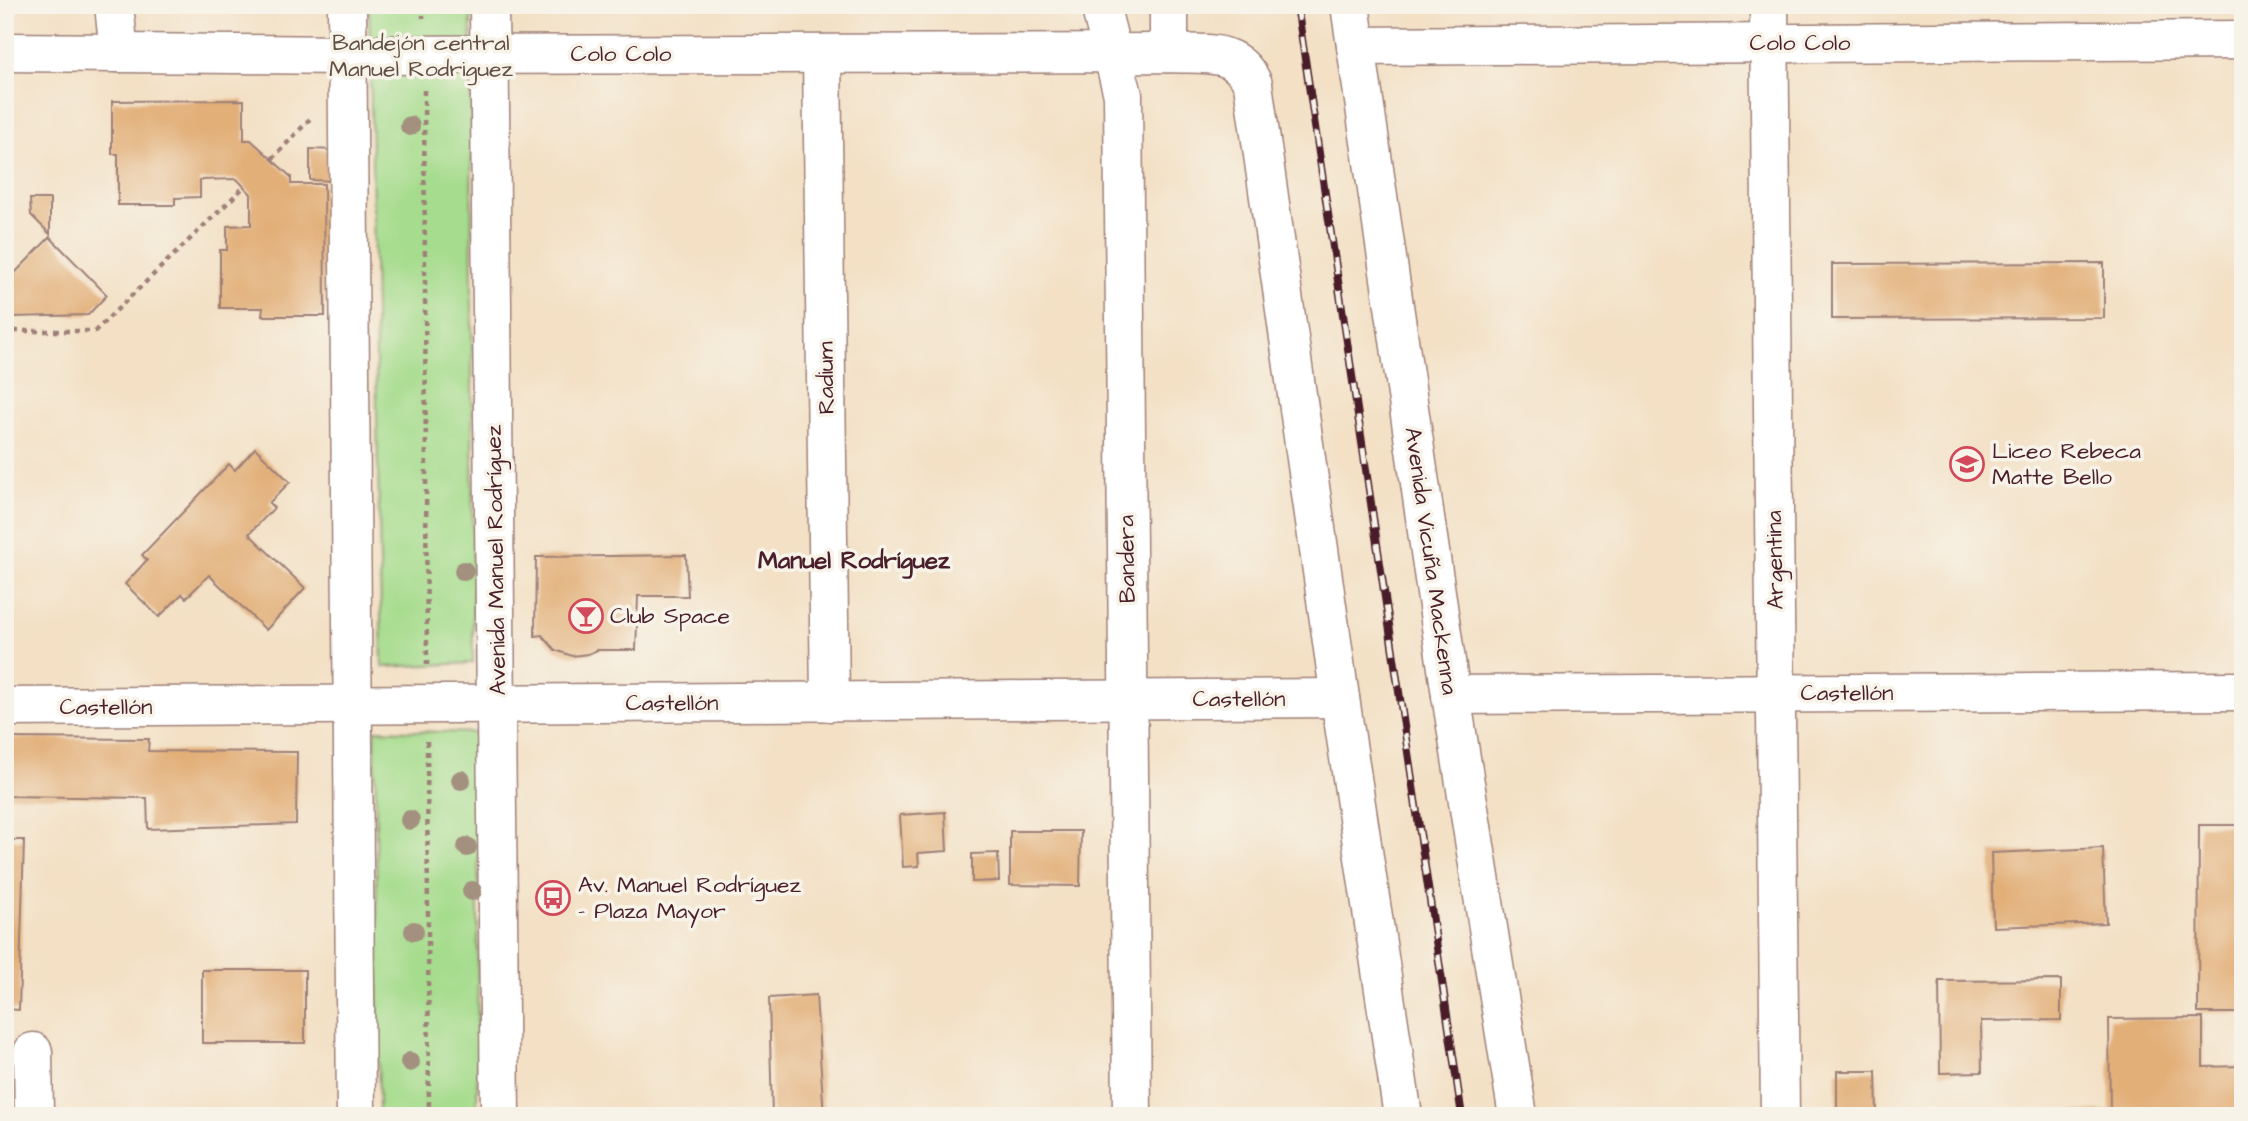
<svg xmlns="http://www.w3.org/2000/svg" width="2248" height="1121" viewBox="0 0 2248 1121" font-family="'Architects Daughter',sans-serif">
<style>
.green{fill:#a6dc8d;stroke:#787e5c;stroke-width:2}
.building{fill:#e2af78}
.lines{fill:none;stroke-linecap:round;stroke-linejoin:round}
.minor-casing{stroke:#9e8078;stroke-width:41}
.major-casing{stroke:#9e8078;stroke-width:41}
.path{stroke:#9e8078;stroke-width:4.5;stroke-dasharray:5 5;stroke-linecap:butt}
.minor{stroke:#fff;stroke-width:38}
.major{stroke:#fff;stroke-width:38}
.rail-casing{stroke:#4a1f2b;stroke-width:8}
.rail{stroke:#f7f3e8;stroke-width:5;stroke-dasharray:16;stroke-linecap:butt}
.tree{fill:#a3907e}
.labels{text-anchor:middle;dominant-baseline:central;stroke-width:7;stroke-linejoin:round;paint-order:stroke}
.park-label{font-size:23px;fill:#614e44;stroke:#f7f3e8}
.street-label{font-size:23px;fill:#4a1f2b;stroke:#f7f3e8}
.poi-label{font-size:23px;fill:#4a1f2b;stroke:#f7f3e8;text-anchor:start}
.neighbourhood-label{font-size:24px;font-weight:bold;fill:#4a1f2b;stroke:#f7f3e8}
</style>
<rect width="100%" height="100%" fill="#f7f3e8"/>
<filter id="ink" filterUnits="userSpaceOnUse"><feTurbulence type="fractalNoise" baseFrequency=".0143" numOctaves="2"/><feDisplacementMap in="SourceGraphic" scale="14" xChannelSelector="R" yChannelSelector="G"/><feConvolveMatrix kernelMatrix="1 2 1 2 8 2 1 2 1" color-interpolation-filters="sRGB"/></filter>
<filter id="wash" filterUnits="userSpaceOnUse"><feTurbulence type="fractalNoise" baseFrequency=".00686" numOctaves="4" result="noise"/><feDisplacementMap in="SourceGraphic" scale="28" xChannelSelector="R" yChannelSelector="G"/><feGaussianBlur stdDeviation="1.57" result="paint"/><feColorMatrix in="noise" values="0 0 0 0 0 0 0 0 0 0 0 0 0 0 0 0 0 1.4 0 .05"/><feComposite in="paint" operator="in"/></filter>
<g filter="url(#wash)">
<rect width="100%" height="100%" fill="#f3e0c5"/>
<g class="green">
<path d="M369 5H471L473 663 382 667Z"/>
<path d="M375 730 479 733 477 1116H379Z"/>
</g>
<g id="blocks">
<g class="building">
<path d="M244 100V140H251L291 177V184H324L325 316H262L263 308H220V250H227V226L251 225V194L237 179 200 180V197L175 198V205H118V154H112V101Z"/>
<path d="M310 149 336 150V181L310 180Z"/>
<path d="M30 199H50V234L31 215Z"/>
<path d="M50 237 107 295 88 315 12 317 5 310V283Z"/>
<path d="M2104 263V318L1832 319V264Z"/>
<path d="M255 448 290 482 269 503 274 508 249 534 305 588 266 630 209 575 186 598 182 594 159 617 125 584 147 560 142 555 229 464 235 470Z"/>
<path d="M686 555 688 596H638L636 650H597L588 654 572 656 555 650 542 635 535 636 536 557Z"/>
<path d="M5 738 149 739 148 751 297 752 296 824 148 829 147 798 5 796Z"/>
<path d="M945 812 947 851 918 853 919 866 903 867 900 815Z"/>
<path d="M2199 825H2243V1013H2198Z"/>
<path d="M1010 831H1081L1080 886 1010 885Z"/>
<path d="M5 840H24L19 1010 5 1009Z"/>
<path d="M2103 848 2106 923 1993 927 1991 853Z"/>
<path d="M998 853 999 881 972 882V854Z"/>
<rect x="202" y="970" width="103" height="73"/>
<path d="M2061 980V1020L1981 1021 1982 1072 1940 1073 1939 981Z"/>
<path d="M816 995 824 1116H772L769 998Z"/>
<path d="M2203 1018V1067L2243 1066V1116H1837V1071H1876L1877 1113 2110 1111 2109 1019Z"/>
</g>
</g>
</g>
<g filter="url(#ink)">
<use href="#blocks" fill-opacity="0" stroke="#9e8078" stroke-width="2"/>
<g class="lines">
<g class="minor-casing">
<g id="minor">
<path d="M114 5 119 53"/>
<path d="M1100 5 1123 95 1132 1116"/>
<path d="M1350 5 1451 695 1518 1116"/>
<path d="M1769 5 1780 1116"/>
<path d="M1356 46 2243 40"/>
<path d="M5 52 347 55 1169 53C1205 55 1235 47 1253 84L1340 698 1403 1116"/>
<path d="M1169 53V5"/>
<path d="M822 54 830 702"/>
<path d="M1451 695 2243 691"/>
<path d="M5 707 1340 698"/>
<path d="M33 1052 34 1116"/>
</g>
</g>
<g class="major-casing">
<g id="major">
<path d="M347 5 356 1116"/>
<path d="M489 5 500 1116"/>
</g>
</g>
<g class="path">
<path d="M423 5V18"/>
<path d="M424 90 427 669"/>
<path d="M272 159 310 119"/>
<path d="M5 328 9 331H95L244 187"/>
<path d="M427 741 429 1116"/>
</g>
<use href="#minor" class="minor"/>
<use href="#major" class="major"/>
<g class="rail-casing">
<path id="rail" d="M1297 5 1462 1116"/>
</g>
<use href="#rail" class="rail"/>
</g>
<g class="tree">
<circle cx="410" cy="126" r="10"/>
<circle cx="464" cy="571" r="10"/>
<circle cx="461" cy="780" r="10"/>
<circle cx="410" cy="820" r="10"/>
<circle cx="467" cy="847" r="10"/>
<circle cx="472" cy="891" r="10"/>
<circle cx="414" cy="931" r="10"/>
<circle cx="410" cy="1062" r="10"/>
</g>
</g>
<defs>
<g id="school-ring" transform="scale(1.75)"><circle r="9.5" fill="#f7f3e8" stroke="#d1495b" stroke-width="1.5"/><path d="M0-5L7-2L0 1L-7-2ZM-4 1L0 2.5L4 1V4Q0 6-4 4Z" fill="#d1495b"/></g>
<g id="bar-ring" transform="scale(1.75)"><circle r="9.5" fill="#f7f3e8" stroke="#d1495b" stroke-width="1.5"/><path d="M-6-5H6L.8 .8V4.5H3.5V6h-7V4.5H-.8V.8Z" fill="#d1495b"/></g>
<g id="bus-ring" transform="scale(1.75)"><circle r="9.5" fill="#f7f3e8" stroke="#d1495b" stroke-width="1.5"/><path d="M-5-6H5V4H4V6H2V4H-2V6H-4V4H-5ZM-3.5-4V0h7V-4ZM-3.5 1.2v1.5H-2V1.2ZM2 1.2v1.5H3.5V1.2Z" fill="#d1495b"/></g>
</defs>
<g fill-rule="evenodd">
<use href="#school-ring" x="1967" y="464"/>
<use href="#bar-ring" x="586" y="616"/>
<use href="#bus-ring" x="553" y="898"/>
</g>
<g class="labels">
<g class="park-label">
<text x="421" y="43">Bandejón central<tspan x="421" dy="26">Manuel Rodriguez</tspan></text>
</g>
<g class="street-label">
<text x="1800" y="43">Colo Colo</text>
<text x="621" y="54">Colo Colo</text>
<text transform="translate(826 378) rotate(-91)">Radium</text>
<text transform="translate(1127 559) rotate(-91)">Bandera</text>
<text transform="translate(496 560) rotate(-91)">Avenida Manuel Rodríguez</text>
<text transform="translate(1775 560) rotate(-91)">Argentina</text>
<text transform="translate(1431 561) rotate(82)">Avenida Vicuña Mackenna</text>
<text x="1847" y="693">Castellón</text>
<text x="1239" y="699">Castellón</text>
<text x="672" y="703">Castellón</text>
<text x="106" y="707">Castellón</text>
</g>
<g class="poi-label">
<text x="1992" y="451">Liceo Rebeca<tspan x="1992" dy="26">Matte Bello</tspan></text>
<text x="610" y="616">Club Space</text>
<text x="578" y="885">Av. Manuel Rodríguez<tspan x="578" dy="26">- Plaza Mayor</tspan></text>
</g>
<g class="neighbourhood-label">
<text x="854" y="561">Manuel Rodríguez</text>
</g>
</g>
<rect width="2248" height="1121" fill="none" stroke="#f7f3e8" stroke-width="28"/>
</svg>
